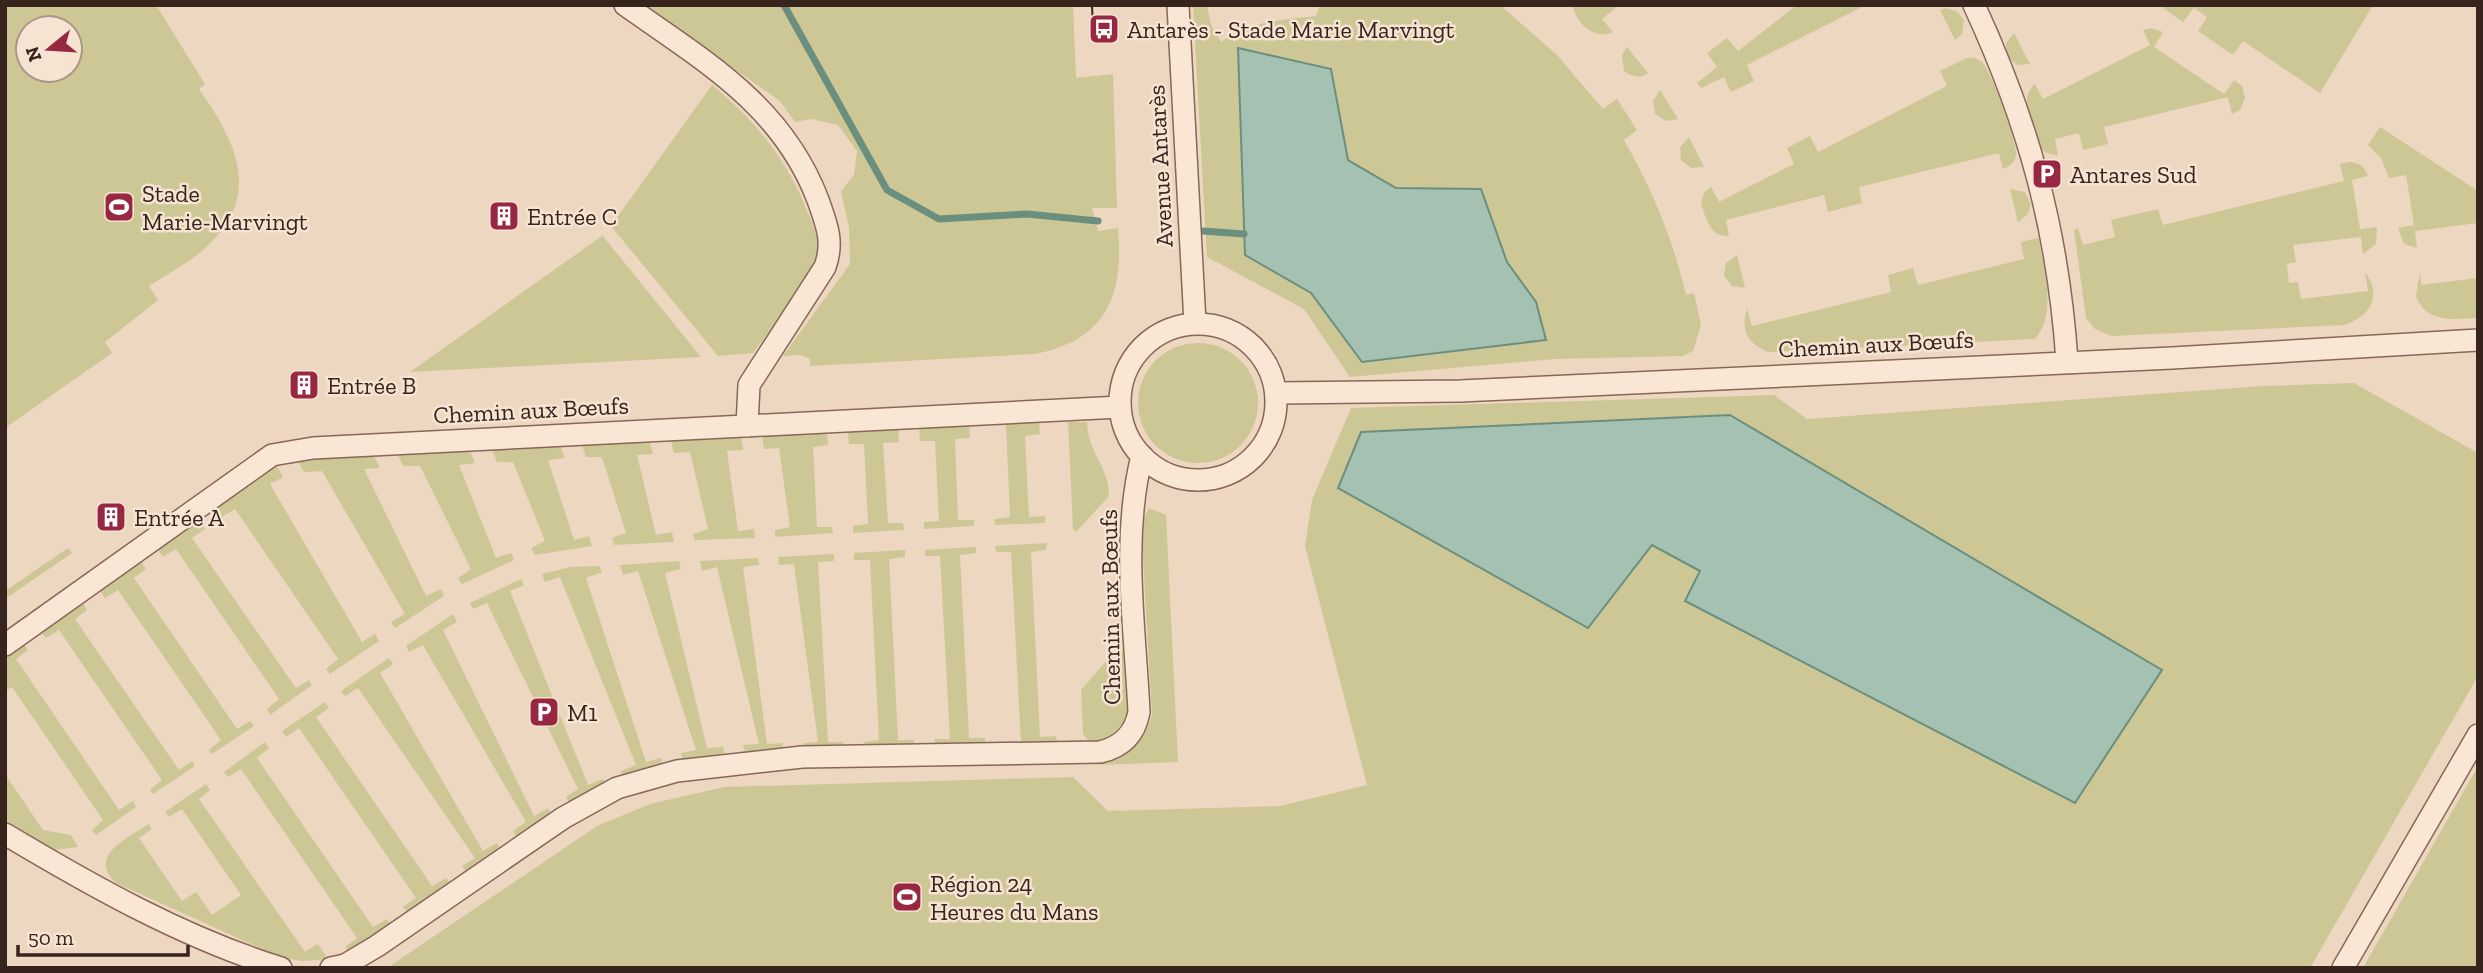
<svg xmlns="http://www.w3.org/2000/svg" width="2483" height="973" viewBox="0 0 2483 973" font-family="'Zilla Slab',serif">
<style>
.green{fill:#ccc795;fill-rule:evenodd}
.water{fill:#a4c1b2;stroke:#6b8f7e;stroke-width:2}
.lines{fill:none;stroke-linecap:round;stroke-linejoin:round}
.stream{stroke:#6b8f7e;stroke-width:7}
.street-casing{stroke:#886758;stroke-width:24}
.street{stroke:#f9e6d4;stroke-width:21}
.tram{stroke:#37241d;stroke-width:2}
.labels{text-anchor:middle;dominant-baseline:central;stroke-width:5;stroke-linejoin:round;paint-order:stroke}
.poi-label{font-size:24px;fill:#37241d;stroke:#f6e3d1;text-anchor:start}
.street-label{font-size:24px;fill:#37241d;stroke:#f6e3d1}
</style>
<rect width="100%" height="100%" fill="#eed7c1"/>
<g class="green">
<path d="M5 5H156L205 84 199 89C237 143 264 197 203 250 187 264 166 275 149 286L158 300 105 342 112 353 5 428ZM28 28H70V70H28Z"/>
<path d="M643 5H1073L1076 78 1113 74 1117 208H1092L1098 231 1118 228C1124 295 1107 340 1035 354L810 366V359L800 355 783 356 850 264 849 228 841 191 854 175 857 151 838 125 811 119 795 122 780 101Z"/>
<path d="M1193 5H1207L1211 25 1221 42C1249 21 1282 20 1316 16L1320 5H1500L1557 55 1603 109 1617 99 1637 130 1624 140C1652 189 1673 239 1686 295L1694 293 1701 325 1693 351 1683 356 1555 359 1350 377 1304 309 1207 257ZM1348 160 1395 188 1481 189 1507 262 1536 302 1362 362 1311 293Z"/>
<path d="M1573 5H1619L1602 19 1613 32C1595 41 1575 23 1573 5Z"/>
<path d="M1797 5H1866L1747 65 1754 81 1731 92 1724 77 1701 88 1697 83 1717 67 1707 53 1727 38 1738 51Z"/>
<path d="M2159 5H2373L2320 93 2243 41 2233 55 2198 31 2207 17 2194 8 2183 22Z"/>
<path d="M1946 8 1958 12 1964 20 1962 34 1955 40 1940 10Z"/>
<path d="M2151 28 2163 32 2154 47 2224 94 2234 80 2242 86 2245 98 2240 110 2232 114 2228 97 2104 127 2108 144 2083 150 2079 133 2055 139 2058 156 2044 152C2033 136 2017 98 2035 84L2043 99 2150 45 2143 30Z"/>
<path d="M2014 33 2030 64 2017 65 2007 56 2006 43Z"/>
<path d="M1627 47 1648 73C1640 79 1632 77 1624 71L1622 55Z"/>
<path d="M1967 58C1973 57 1977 58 1982 62 1991 71 2017 140 2016 154 2016 162 2010 166 2003 169L1999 153 1859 187 1862 203 1828 212 1824 195 1726 220 1729 236C1710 237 1706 219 1701 203L1704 193 1711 187 1719 202 1794 164 1787 148 1810 136 1818 152 1947 86 1940 71Z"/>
<path d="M712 85C755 120 788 161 808 213 813 225 821 241 818 254 814 279 769 331 753 353L718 356 611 226Z"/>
<path d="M1660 90 1678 119 1666 121 1655 114 1653 101Z"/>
<path d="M2380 127 2478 191V223L2415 231 2417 248 2404 244 2398 228 2414 225 2406 175 2389 178 2381 158 2368 145Z"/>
<path d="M1689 137 1704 167 1691 168 1681 160 1680 147Z"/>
<path d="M2349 162C2359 162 2365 167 2368 176L2352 180 2360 229 2377 227 2376 244 2363 254 2361 237 2293 245 2296 262 2287 264 2289 283 2298 282 2301 299 2368 291 2365 272C2383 296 2370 317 2344 325L2112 336 2095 329 2086 318 2074 230 2078 228 2083 245 2115 237 2111 220 2158 209 2163 225 2344 181 2340 164Z"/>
<path d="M2010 189 2025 192 2031 204 2028 214 2018 222Z"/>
<path d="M602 235 701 357 410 372 602 236Z"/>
<path d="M2039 238C2043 269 2058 312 2035 339L1768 352C1748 344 1740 330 1747 309L1752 326 1891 292 1888 275 1913 268 1918 285 2024 259 2021 242Z"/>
<path d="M1737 255 1745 288 1732 286 1724 276 1726 263Z"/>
<path d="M2420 272 2421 285 2478 278V318C2454 319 2426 324 2416 296Z"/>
<circle cx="1198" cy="403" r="60"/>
<path d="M2354 383 2478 453V676L2310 968H387L597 826 650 804 724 787 1073 777 1108 811 1280 806 1367 785 1305 546 1312 500 1351 408 1774 395 1807 419 2263 386ZM1730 415 2162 670 2076 803 1686 601 1700 571 1651 545 1588 628 1339 488Z"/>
<path d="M1039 422 1040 434 1025 436 1029 517 1045 516V523L995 525 994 519 1010 517 1006 424Z"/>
<path d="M1068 422H1087C1088 454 1109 466 1109 496L1076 532 1073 529Z"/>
<path d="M969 425 970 438 955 439 958 520H974V526L924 529V522L939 521 935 441H920L919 428Z"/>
<path d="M898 429 899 442 883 443 888 523H903L904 530 853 533V526L868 524 864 444H849L848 432Z"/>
<path d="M827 433 828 445 813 447 817 527H832L833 533 775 537V530L790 527 779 448 764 449 762 436Z"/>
<path d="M741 438 743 450 727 451 738 531 754 529 755 538 695 540 693 534 708 529 690 452 674 453 671 441Z"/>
<path d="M650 442 653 454 637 455 656 535 672 532 674 542 614 545 612 538 626 533 602 457H586L582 445Z"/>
<path d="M560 446 565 458 548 460 574 540 589 536 592 546 535 555 531 548 545 541 513 462H497L492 450Z"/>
<path d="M470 451 475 463 459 465 496 558 511 553 514 560 462 584 458 578 471 569 420 466H403L398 455Z"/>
<path d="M374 456 380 468 364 469 426 596 441 589 444 596 395 628 391 622 405 614 322 471 304 472 297 460Z"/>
<path d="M277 466 283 477 270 484 362 642 375 634 379 641 330 674 326 669 338 659 235 509 222 517 216 507Z"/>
<path d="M1149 508 1166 515 1178 762 1098 765C1126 755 1144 745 1152 715L1141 523Z"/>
<path d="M198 519 205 529 192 538 296 688 309 680 312 685 270 715 267 709 279 699 176 549 163 557 157 548Z"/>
<path d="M1047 543 1046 550 1031 552 1040 737 1056 736 1057 743 1021 744 1011 552H996L995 546Z"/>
<path d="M976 547V553L960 555 969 738H985V745L935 747V739H950L940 556H925V550Z"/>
<path d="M68 548 72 553 5 599V591Z"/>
<path d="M905 550V557L889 559 898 740H914V747L864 748V742L879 740 870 560H854V553Z"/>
<path d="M834 554V561L818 562 828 742H843L844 749H804L803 743 818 742 794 564 779 565 778 557Z"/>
<path d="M758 558 759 565 743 567 767 744 783 743V750L745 752 743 745 759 744 717 567 702 571 700 561Z"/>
<path d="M140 560 146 569 134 578 237 729 250 721 254 726 212 754 209 750 221 740 118 590 105 598 98 588Z"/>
<path d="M679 561 681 569 665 573 707 748 723 747 724 754 683 760 681 753 696 750 638 571 623 575 620 565Z"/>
<path d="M599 566 602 572 586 578 646 762 661 758 663 764 624 778 621 771 636 765 560 577 545 582 542 574 571 567Z"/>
<path d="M521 579 524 585 510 591 588 785 603 779 605 786 569 803 566 797 578 789 487 603 473 609 470 603Z"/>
<path d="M81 600 87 610 75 619 179 770 192 761 195 766 153 794 150 790 162 780 59 630 46 638 39 629Z"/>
<path d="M453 614 457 622 443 630 534 816 548 808 551 814 517 837 513 831 526 822 423 645 409 652 406 646Z"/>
<path d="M21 640 28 650 16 659 119 810 133 801 136 807 96 835 92 830 103 820 12 687 5 691V653Z"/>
<path d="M1127 649C1128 689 1143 734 1091 743L1083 734 1081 690 1116 650Z"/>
<path d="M389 658 393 664 380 673 483 851 497 843 500 848 466 872 462 866 475 858 358 688 345 696 341 691Z"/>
<path d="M325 702 329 708 316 717 432 886 446 878 450 883 407 912 403 907 416 898 299 728 286 737 282 731Z"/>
<path d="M265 742 269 748 257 758 373 927 387 919 390 924 348 952 345 947 357 938 241 769 228 777 224 772Z"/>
<path d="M2478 766V968H2363Z"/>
<path d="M5 774 43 830 71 835 78 847 54 850 5 820Z"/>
<path d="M206 784 210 790 199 799 305 952 318 944 328 959 303 961 282 958 116 883C87 856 127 838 149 824L152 829 139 838 182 901 196 892 212 915 241 895 182 809 169 817 165 812Z"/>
</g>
<g class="water">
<path d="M1238 48 1331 69 1348 160 1396 188 1481 189 1507 262 1536 302 1546 340 1362 362 1311 293 1245 255Z"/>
<path d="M1730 415 2162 670 2075 803 1685 601 1700 571 1652 545 1588 628 1338 488 1361 432Z"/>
</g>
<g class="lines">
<g class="stream">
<path d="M784 5 887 190 939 219 1027 214 1098 221"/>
<path d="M1203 231 1244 234"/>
</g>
<g class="street-casing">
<g id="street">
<path d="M625 5C704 61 782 105 818 200 827 225 834 242 825 267L749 385 747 426"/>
<path d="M1178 5 1195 323"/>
<path d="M1974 5C2029 124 2058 230 2067 361"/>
<circle cx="1198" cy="402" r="78"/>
<path d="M1276 393 1460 391 2172 358 2478 340"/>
<path d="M5 645 272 455 313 448 1120 407"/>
<path d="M5 834C92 886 184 938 281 968"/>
<path d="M331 968 345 965 377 946 563 818 617 788 677 771 802 757 1100 752C1122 747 1135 734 1139 712 1135 627 1121 539 1142 456"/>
<path d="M2343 968 2478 735"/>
</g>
</g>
<use href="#street" class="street"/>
<path class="tram" d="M1092 5 1093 29"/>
</g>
<defs>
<g id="bus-square" transform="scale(1.575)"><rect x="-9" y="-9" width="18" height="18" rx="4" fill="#982841" stroke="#f6e3d1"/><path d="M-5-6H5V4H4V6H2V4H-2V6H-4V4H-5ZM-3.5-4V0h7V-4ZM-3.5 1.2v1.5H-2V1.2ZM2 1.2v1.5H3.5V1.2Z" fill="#fff"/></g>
<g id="parking-square" transform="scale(1.575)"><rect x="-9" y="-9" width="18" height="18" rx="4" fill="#982841" stroke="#f6e3d1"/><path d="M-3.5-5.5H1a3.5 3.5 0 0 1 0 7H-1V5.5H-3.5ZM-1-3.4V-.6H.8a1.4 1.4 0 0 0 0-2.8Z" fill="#fff"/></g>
<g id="stadium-square" transform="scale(1.575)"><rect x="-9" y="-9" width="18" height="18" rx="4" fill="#982841" stroke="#f6e3d1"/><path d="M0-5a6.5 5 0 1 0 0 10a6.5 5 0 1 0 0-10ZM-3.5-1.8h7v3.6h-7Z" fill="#fff"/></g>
<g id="building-square" transform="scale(1.575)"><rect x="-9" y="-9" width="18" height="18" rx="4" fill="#982841" stroke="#f6e3d1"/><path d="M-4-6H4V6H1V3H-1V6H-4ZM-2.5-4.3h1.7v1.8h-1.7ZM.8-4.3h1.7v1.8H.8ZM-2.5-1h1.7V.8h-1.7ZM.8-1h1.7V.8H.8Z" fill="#fff"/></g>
</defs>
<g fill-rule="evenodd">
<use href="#bus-square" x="1104" y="29"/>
<use href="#parking-square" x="2047" y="174"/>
<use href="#stadium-square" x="119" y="207"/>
<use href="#building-square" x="504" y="216"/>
<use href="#building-square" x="304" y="385"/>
<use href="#building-square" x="111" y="517"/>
<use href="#parking-square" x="544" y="712"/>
<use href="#stadium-square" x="907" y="897"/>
</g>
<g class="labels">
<g class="poi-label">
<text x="1127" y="29">Antarès - Stade Marie Marvingt</text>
<text x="2070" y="174">Antares Sud</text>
<text x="142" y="193">Stade<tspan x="142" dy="28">Marie-Marvingt</tspan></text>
<text x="527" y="216">Entrée C</text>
<text x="327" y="385">Entrée B</text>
<text x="134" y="517">Entrée A</text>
<text x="567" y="712">M1</text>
<text x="930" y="883">Région 24<tspan x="930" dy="28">Heures du Mans</tspan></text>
</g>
<g class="street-label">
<text transform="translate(1160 166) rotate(-93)">Avenue Antarès</text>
<text transform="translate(1876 344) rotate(-3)">Chemin aux Bœufs</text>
<text transform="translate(531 410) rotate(-3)">Chemin aux Bœufs</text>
<text transform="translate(1110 607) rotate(-91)">Chemin aux Bœufs</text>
</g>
</g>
<rect width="2483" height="973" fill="none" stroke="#37241d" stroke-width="14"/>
<g transform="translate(49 49) rotate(252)"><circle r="33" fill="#f6e3d1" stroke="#aa9789" stroke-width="2"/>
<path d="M0-5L12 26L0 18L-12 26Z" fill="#982841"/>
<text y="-10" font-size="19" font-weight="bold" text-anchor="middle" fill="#37241d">N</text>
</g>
<path d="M18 945v10h170v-10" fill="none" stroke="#37241d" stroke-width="3.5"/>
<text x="28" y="945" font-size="21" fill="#37241d" stroke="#f6e3d1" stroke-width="5" paint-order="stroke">50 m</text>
</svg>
